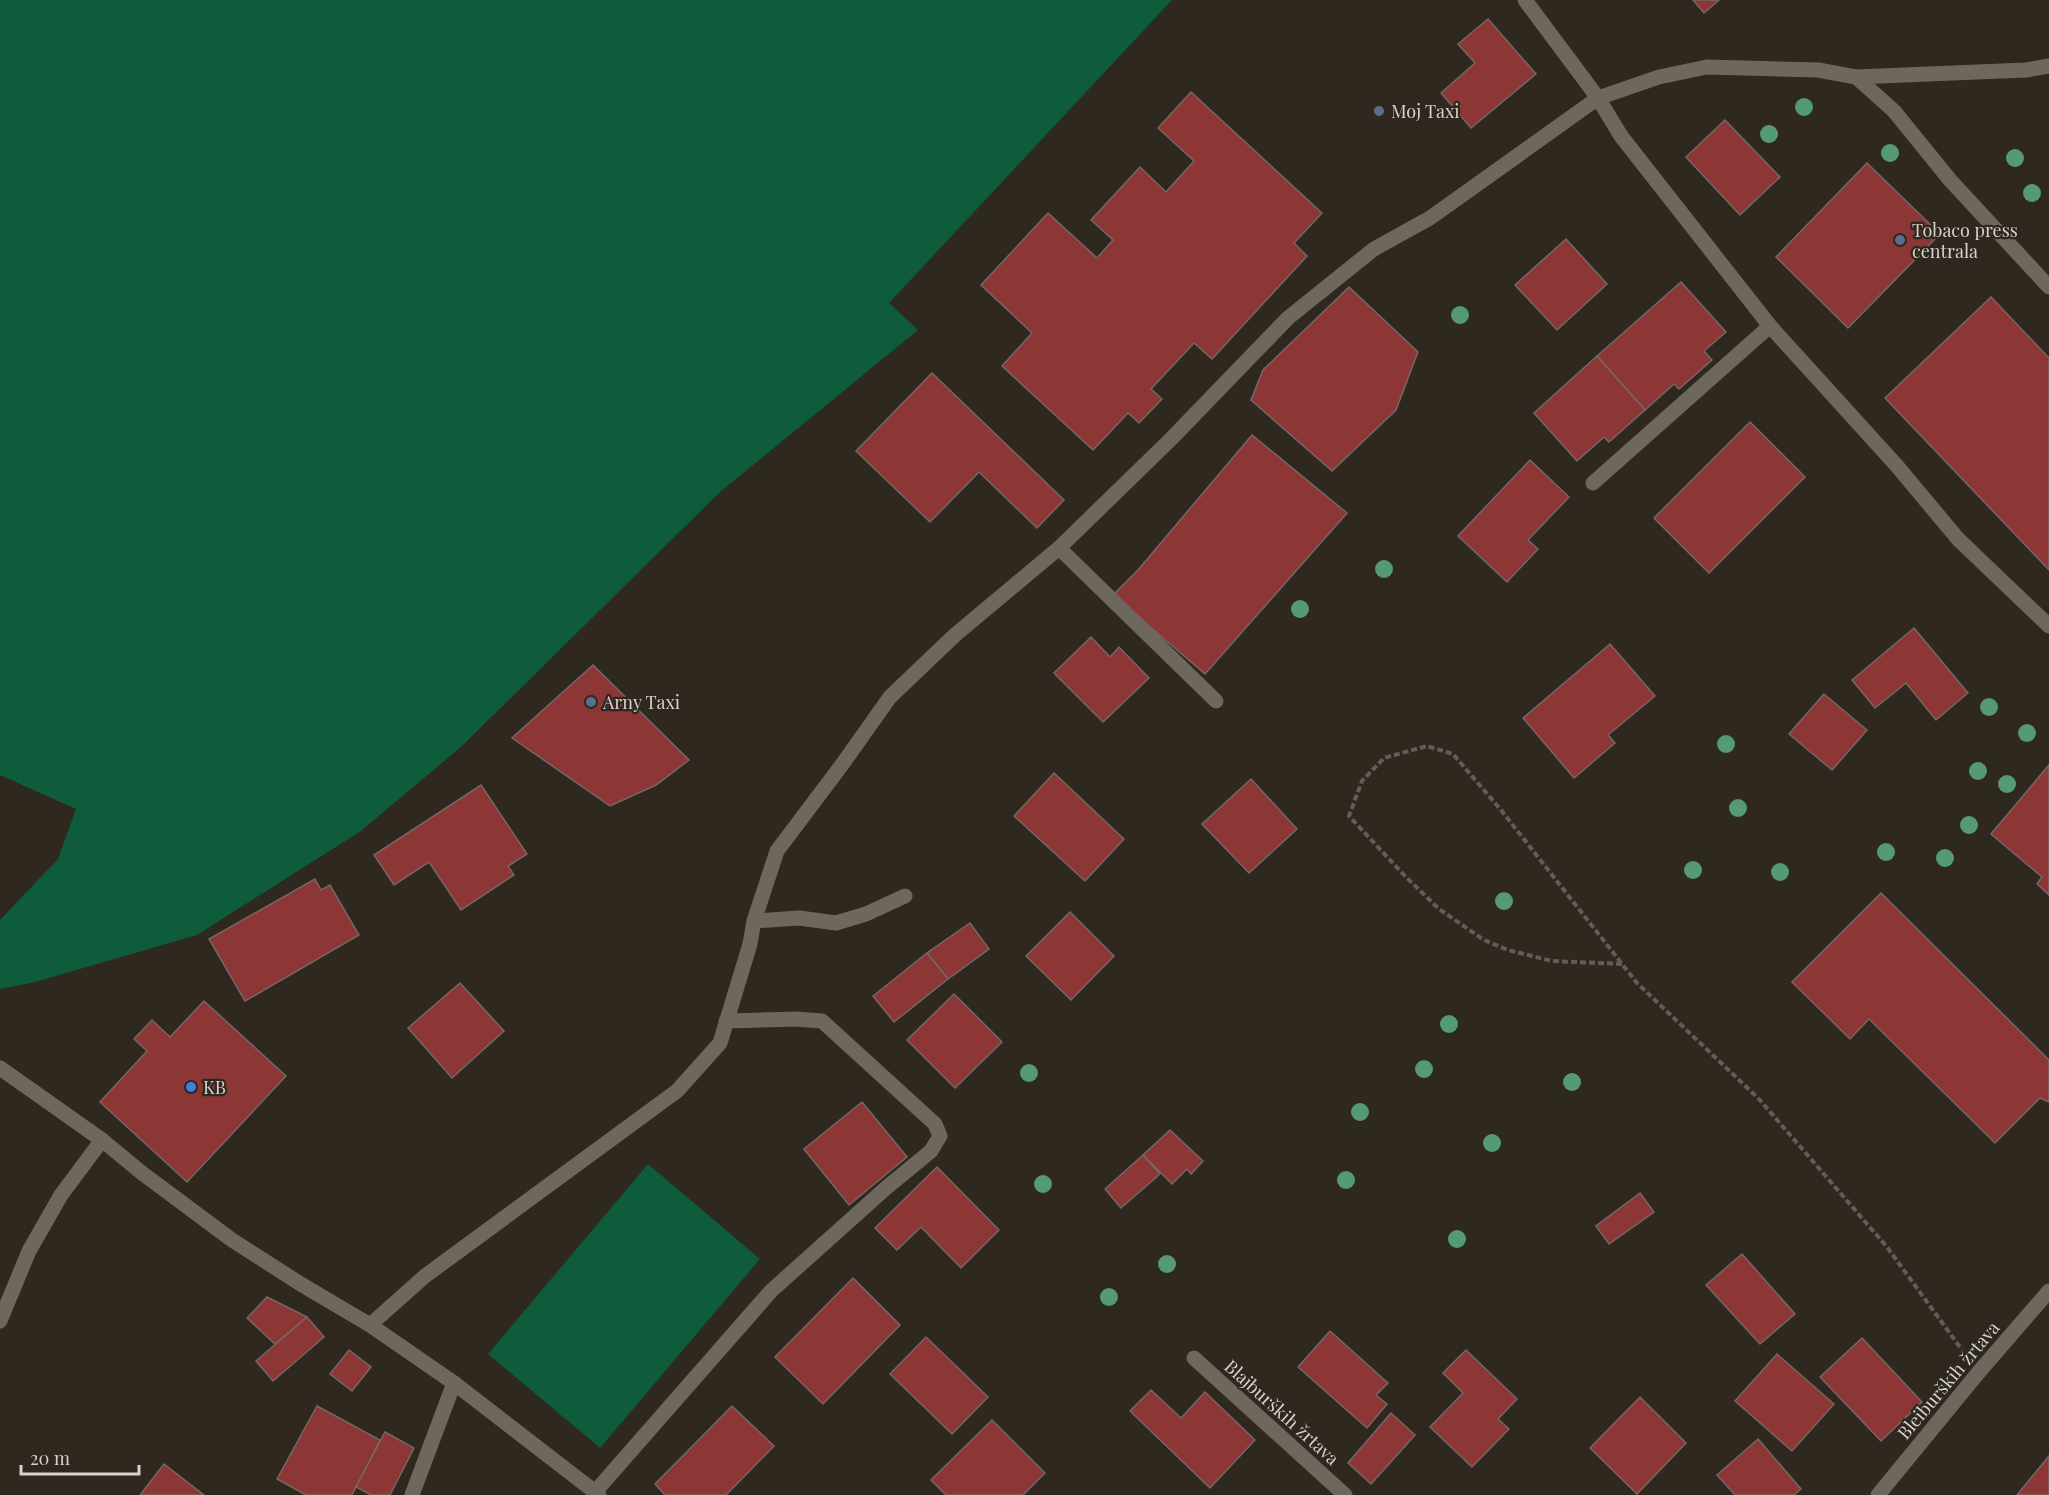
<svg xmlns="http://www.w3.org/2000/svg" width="2049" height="1495" viewBox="0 0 2049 1495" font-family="'Playfair Display',serif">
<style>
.green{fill:#0e5c3c}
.building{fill:#8d3636;stroke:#766766;stroke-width:1.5}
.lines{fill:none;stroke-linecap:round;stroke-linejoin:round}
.path{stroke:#635d55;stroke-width:4;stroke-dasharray:6 3;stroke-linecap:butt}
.lane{stroke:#6e675d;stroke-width:15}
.street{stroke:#6e675d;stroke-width:15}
.secondary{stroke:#6e675d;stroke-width:15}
.tree{fill:#549a72}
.service-dot{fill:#5c6f8a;stroke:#2e281f;stroke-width:2}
.shop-dot{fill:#3f7fe0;stroke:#2e281f;stroke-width:2}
.labels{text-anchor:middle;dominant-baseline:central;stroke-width:4.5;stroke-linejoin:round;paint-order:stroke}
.poi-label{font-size:18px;fill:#d6d2cc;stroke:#2e281f;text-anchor:start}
.street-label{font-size:18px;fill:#d6d2cc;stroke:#2e281f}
</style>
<rect width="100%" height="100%" fill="#2e281f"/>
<g class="green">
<path d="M0 0H1172L889 303 918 330 720 492 463 745 361 831 197 935 35 982 0 989V920L58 859 76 809 0 775Z"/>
<path d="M648 1164 760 1259 600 1448 488 1354Z"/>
</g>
<g class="building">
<path d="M1693 0H1719L1704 13Z"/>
<path d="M1488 19 1536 74 1471 128 1441 93 1475 63 1458 44Z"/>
<path d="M1191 92 1322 213 1294 243 1307 256 1212 359 1194 343 1151 389 1162 399 1139 423 1128 413 1093 450 1002 366 1032 333 981 285 1048 213 1097 258 1113 240 1091 220 1140 167 1166 192 1194 161 1158 128Z"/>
<path d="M1725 120 1780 177 1740 215 1686 157Z"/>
<path d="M1867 163 1940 234 1848 328 1776 257Z"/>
<path d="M1566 239 1607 284 1557 330 1515 285Z"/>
<path d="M1681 282 1726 332 1704 351 1712 360 1679 389 1674 384 1645 410 1597 356Z"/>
<path d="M1349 287 1418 352 1396 410 1332 471 1251 400 1263 370Z"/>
<path d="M1991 297 2049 358V570L1885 398Z"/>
<path d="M1597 356 1645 410 1609 442 1604 437 1577 461 1534 413Z"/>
<path d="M932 373 1064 500 1037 528 979 472 930 522 856 451Z"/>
<path d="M1750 422 1805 477 1709 573 1654 518Z"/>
<path d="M1252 435 1347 513 1205 674 1113 595 1138 570Z"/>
<path d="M1530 460 1569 497 1528 540 1538 549 1507 582 1458 536Z"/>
<path d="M1914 628 1968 693 1936 720 1906 683 1875 708 1852 680Z"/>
<path d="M1091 637 1110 657 1119 647 1149 678 1103 722 1054 673Z"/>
<path d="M1610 644 1655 696 1608 735 1615 743 1574 778 1523 718Z"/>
<path d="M593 665 689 760 656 785 610 806 512 738Z"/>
<path d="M1824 694 1867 730 1832 770 1789 734Z"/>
<path d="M2049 765V895L2037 884 2042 877 1991 834Z"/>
<path d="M1054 773 1124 839 1085 881 1014 816Z"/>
<path d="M1251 779 1297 829 1249 873 1202 824Z"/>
<path d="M481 785 527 854 508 866 514 875 461 910 429 862 394 885 374 855Z"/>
<path d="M315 879 321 890 330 885 359 935 245 1001 209 939Z"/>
<path d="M1881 893 2049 1060V1102L2040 1098 1995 1143 1869 1019 1850 1039 1792 982Z"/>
<path d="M1070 912 1114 956 1071 1000 1026 956Z"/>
<path d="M970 923 989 949 948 979 927 953Z"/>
<path d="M927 953 948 979 894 1022 873 996Z"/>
<path d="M460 983 504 1031 452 1078 408 1028Z"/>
<path d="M954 994 1002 1042 955 1088 907 1040Z"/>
<path d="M204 1001 286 1076 187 1182 100 1102 147 1051 134 1039 152 1020 170 1037Z"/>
<path d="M862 1102 907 1157 849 1205 804 1149Z"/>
<path d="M1170 1130 1203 1161 1191 1174 1187 1169 1172 1184 1143 1155Z"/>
<path d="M1143 1155 1160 1174 1121 1208 1105 1189Z"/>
<path d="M937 1167 999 1230 961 1268 921 1227 897 1250 875 1228Z"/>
<path d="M1640 1193 1654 1212 1609 1244 1596 1226Z"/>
<path d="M1742 1254 1795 1314 1760 1344 1706 1285Z"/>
<path d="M853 1278 900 1325 823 1404 775 1357Z"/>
<path d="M267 1297 307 1317 275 1344 247 1318Z"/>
<path d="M307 1317 324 1337 273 1381 256 1361Z"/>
<path d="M1330 1331 1388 1383 1376 1395 1387 1404 1367 1428 1298 1367Z"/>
<path d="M926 1337 988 1397 952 1434 890 1374Z"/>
<path d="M1862 1338 1922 1402 1881 1441 1820 1377Z"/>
<path d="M349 1350 371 1367 352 1391 330 1374Z"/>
<path d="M1466 1350 1517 1399 1498 1419 1509 1429 1472 1467 1430 1427 1463 1393 1443 1373Z"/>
<path d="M1777 1354 1834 1404 1792 1451 1735 1401Z"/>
<path d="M1151 1390 1181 1418 1205 1392 1255 1440 1210 1488 1130 1411Z"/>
<path d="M1640 1397 1686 1443 1637 1494 1590 1448Z"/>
<path d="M317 1406 380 1440 352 1495H306L277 1479Z"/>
<path d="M732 1406 774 1446 726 1495H665L655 1484Z"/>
<path d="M1391 1413 1415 1435 1371 1484 1348 1463Z"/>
<path d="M992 1420 1045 1473 1023 1495H946L931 1480Z"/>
<path d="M385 1432 414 1448 390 1495H371L356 1487Z"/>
<path d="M1758 1439 1801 1489 1794 1495H1735L1717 1475Z"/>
<path d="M2049 1456V1495H2017Z"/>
<path d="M164 1464 204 1495H140Z"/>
</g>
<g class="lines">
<path class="path" d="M1622 964 1552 961 1508 950 1484 940 1439 909 1404 875 1349 816 1362 781 1384 758 1427 746 1453 754 1501 810 1637 983 1759 1099 1887 1247 1962 1350"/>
<path class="lane" d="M0 1321 29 1251 61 1195 102 1140"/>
<g class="street">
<path d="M1525 0 1598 98 1621 136 1770 326 1897 466 1958 539 2049 626"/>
<path d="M1856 77 2026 70 2049 66"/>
<path d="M1593 483 1770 326"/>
<path d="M1059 548 1216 701"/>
<path d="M754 921 799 918 836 923 866 914 905 896"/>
<path d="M0 1068 102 1140 142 1173 232 1240 299 1283 370 1325 454 1383 599 1495"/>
<path d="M370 1325 425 1276 677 1091 720 1043 750 944 754 921 777 851 841 766 890 697 955 635 1059 548 1171 439 1288 318 1374 249 1430 218 1598 98 1659 77 1707 67 1818 70 1856 77 1894 111 1950 180 2049 287"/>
<path d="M1194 1358 1345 1495"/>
<path d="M595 1492 771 1291 886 1188 931 1151 940 1136 935 1124 822 1021 795 1019 726 1021"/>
<path d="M412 1495 454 1383"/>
</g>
<path class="secondary" d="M1878 1495 1978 1373 2049 1291"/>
</g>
<g class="tree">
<circle cx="1804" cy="107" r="9"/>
<circle cx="1769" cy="134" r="9"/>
<circle cx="1890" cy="153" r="9"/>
<circle cx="2015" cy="158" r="9"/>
<circle cx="2032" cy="193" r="9"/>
<circle cx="1460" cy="315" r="9"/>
<circle cx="1384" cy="569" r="9"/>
<circle cx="1300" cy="609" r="9"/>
<circle cx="1989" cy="707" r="9"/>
<circle cx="2027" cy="733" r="9"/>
<circle cx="1726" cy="744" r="9"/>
<circle cx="1978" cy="771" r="9"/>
<circle cx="2007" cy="784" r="9"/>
<circle cx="1738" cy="808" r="9"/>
<circle cx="1969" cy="825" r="9"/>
<circle cx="1886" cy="852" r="9"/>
<circle cx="1945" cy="858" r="9"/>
<circle cx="1693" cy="870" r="9"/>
<circle cx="1780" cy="872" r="9"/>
<circle cx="1504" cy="901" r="9"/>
<circle cx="1449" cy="1024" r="9"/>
<circle cx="1424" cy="1069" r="9"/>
<circle cx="1029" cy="1073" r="9"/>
<circle cx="1572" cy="1082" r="9"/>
<circle cx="1360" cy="1112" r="9"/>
<circle cx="1492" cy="1143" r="9"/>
<circle cx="1346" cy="1180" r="9"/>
<circle cx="1043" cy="1184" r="9"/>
<circle cx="1457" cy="1239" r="9"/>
<circle cx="1167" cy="1264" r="9"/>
<circle cx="1109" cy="1297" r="9"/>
</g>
<g class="service-dot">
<circle cx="1379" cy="111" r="6"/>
<circle cx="1900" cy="240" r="6"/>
<circle cx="591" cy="702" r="6"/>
</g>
<circle class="shop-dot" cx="191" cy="1087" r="6"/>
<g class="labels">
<g class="poi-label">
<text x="1391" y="111">Moj Taxi</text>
<text x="1912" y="230">Tobaco press<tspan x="1912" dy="21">centrala</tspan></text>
<text x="603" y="702">Arny Taxi</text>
<text x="203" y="1087">KB</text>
</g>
<g class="street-label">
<text transform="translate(1948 1380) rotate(-50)">Bleiburških žrtava</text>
<text transform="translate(1282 1412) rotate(42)">Blajburških žrtava</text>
</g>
</g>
<path d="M21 1465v9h118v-9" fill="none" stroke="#d6d2cc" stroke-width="3"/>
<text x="30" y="1465" font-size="18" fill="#d6d2cc" stroke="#2e281f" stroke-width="4.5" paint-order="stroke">20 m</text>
</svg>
